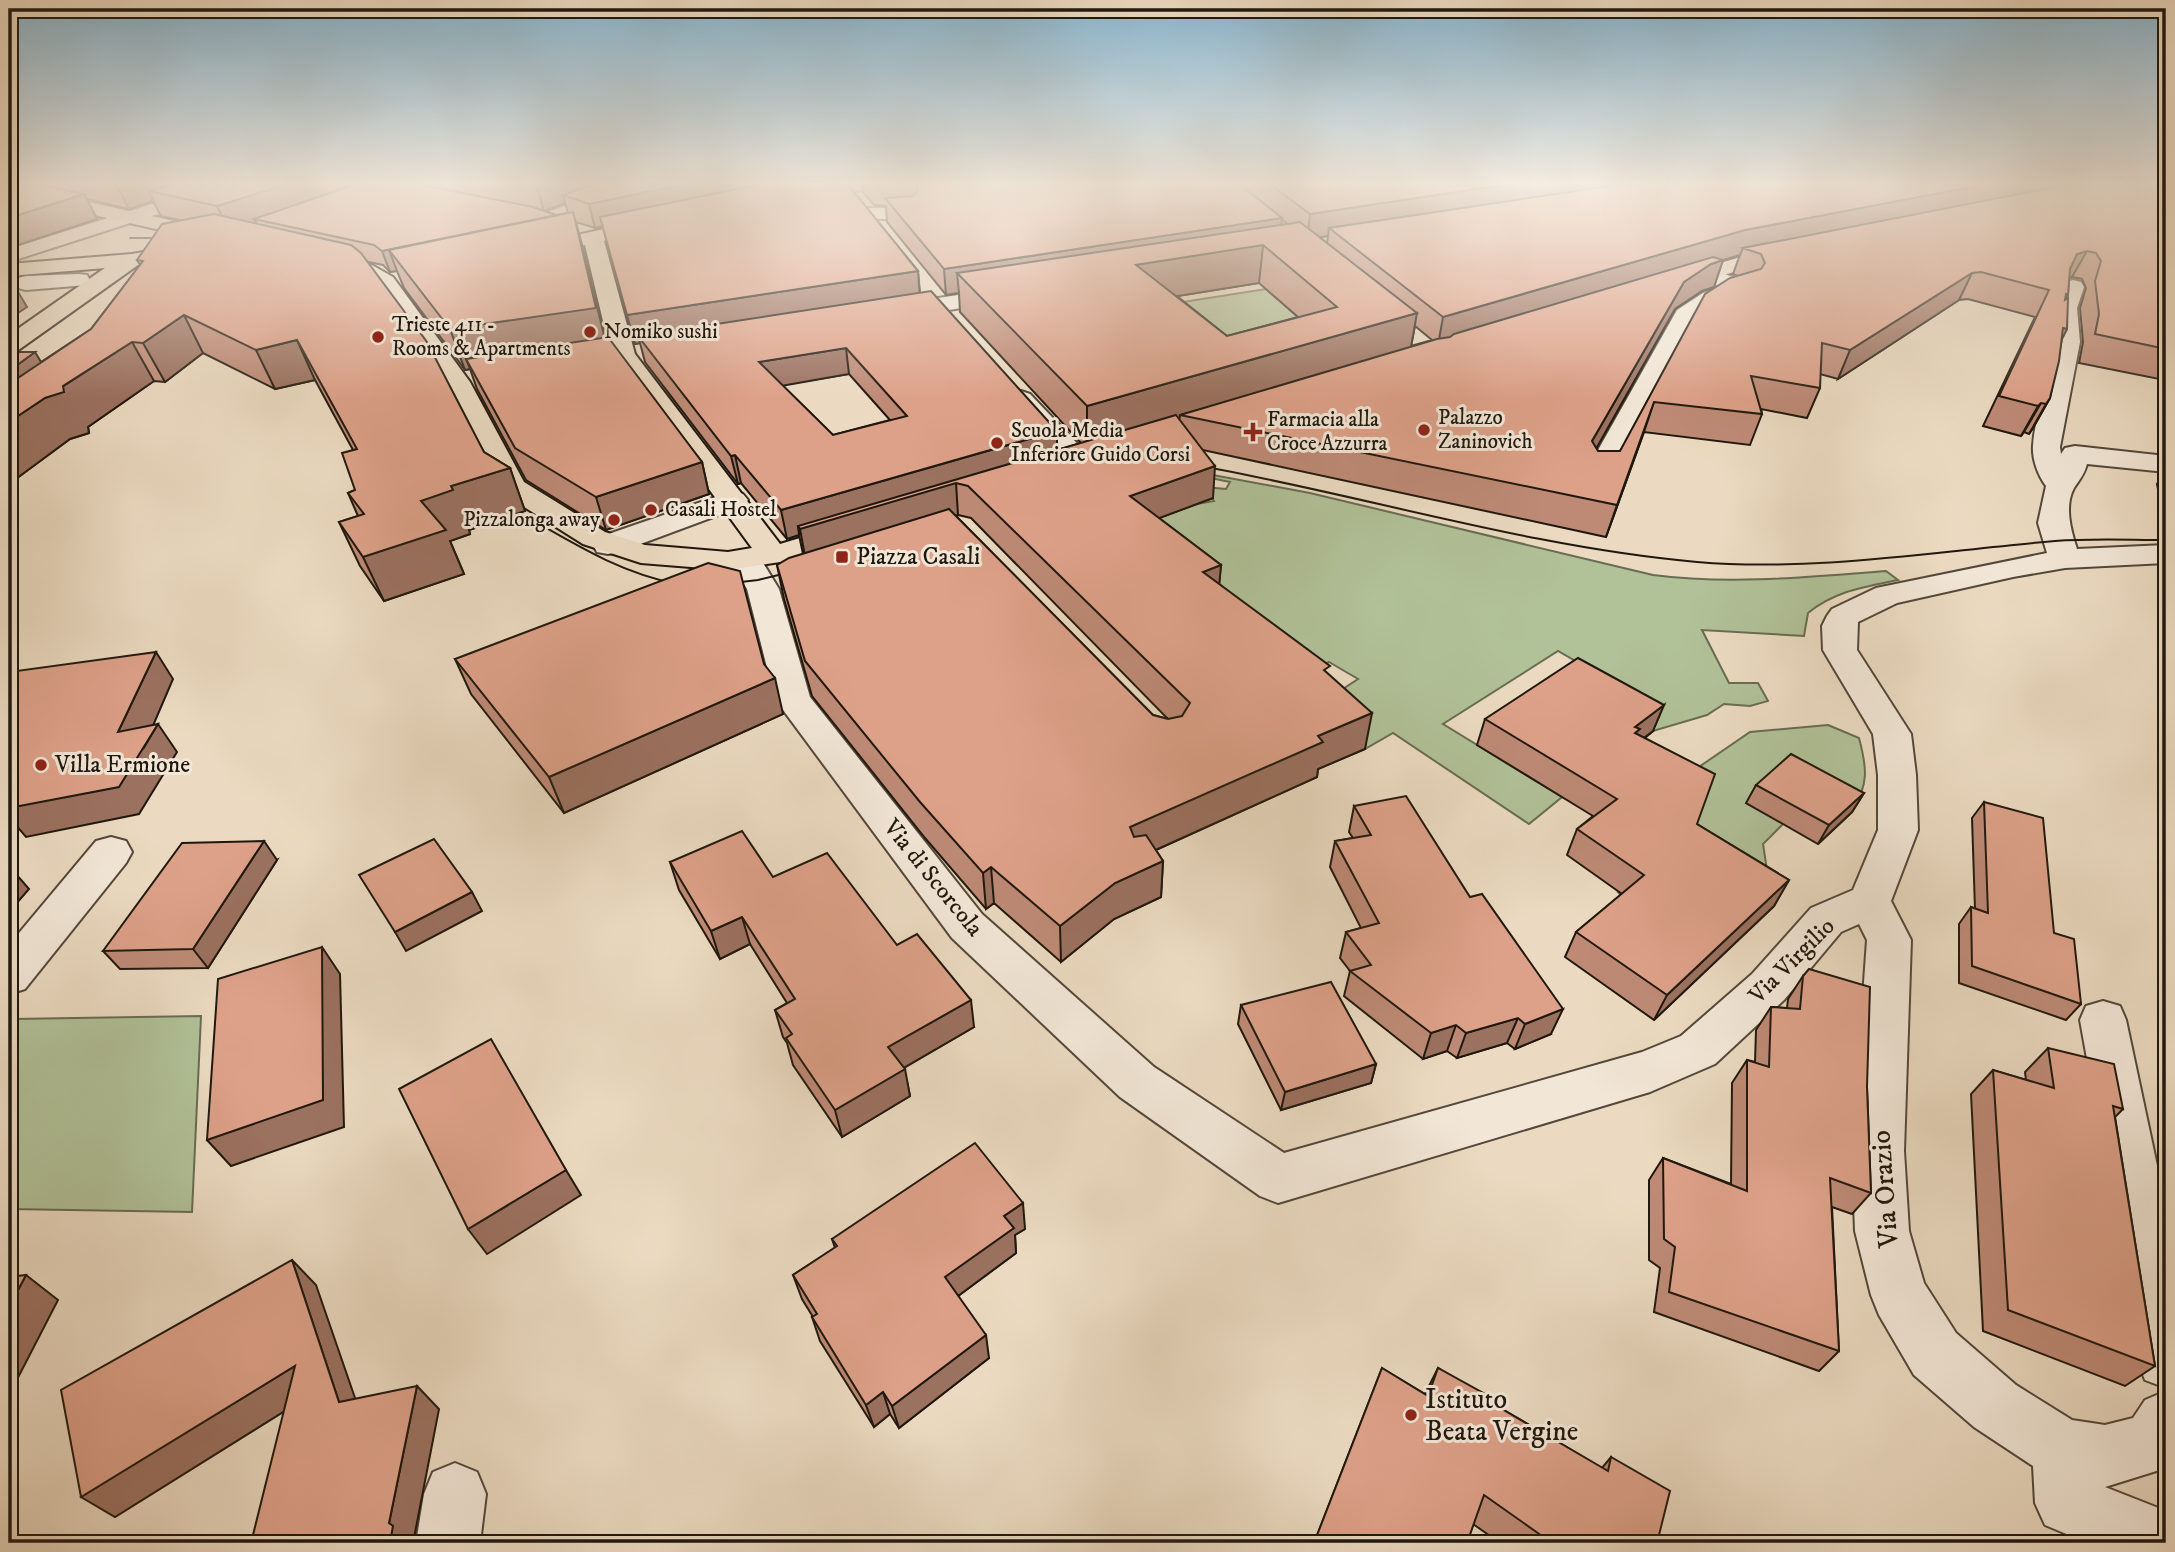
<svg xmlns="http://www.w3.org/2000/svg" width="2175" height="1552" viewBox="0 0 2175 1552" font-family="'IM FELL DW Pica',serif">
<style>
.green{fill:#b1c198;stroke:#686c53;stroke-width:2;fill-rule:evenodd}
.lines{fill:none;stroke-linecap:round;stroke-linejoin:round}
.minor-casing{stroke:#53483b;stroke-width:4}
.major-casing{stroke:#20180e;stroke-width:4}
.minor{fill:#f2e7d7;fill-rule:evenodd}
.major{fill:#ebdac1;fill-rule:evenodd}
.tram{stroke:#20180e;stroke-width:2}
.wall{fill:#be8a76;stroke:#20180e;stroke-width:2;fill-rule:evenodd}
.shaded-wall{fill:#9b7160;stroke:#20180e;stroke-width:2}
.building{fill:#dda189;stroke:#20180e;stroke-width:2;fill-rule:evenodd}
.poi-dot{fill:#8f2418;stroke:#f2e7d7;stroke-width:2.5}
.labels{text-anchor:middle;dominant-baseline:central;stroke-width:6;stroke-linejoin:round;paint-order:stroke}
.far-poi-label{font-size:21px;fill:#20180e;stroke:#f2e7d7;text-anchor:start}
.poi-label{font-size:24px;fill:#20180e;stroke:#f2e7d7;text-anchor:start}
.street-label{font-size:24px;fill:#20180e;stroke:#f2e7d7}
.near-street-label{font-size:28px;fill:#20180e;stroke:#f2e7d7}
.near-poi-label{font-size:28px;fill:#20180e;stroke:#f2e7d7;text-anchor:start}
</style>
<rect width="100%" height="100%" fill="#ebdac1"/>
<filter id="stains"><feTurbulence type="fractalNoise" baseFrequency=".00286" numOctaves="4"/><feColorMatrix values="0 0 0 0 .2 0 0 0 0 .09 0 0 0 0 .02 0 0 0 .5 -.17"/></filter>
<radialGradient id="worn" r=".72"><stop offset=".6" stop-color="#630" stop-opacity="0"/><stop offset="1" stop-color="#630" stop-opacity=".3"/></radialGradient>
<g class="green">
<path d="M1266 289 1331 346 1221 374 1131 310Z"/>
<path d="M1202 473 1310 493 1653 575C1730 585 1809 577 1886 571L1898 580C1864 587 1835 591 1808 613L1804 636 1702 630 1729 683H1758L1768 701 1750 706 1724 704 1707 715 1653 731 1633 719 1651 705 1558 651 1443 724 1562 797 1529 824 1393 733 1365 749 1124 521 1178 507 1214 501 1204 487 1226 489 1230 482 1201 476ZM1329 662 1358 679 1329 698 1300 680Z"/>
<path d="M1828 725 1859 738C1867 768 1869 784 1852 812L1783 824 1763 844 1767 870 1629 904 1618 892 1690 833 1674 784 1750 732Z"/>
<path d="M201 1016 192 1212 9 1209V1023L12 1019Z"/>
</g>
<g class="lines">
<g class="minor-casing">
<g id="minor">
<path d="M49 182H77L74 186 9 205V193Z"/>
<path d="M222 182H248L245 186 9 262V249Z"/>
<path d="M628 182H653L650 186 552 224 545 226 535 220 538 216Z"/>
<path d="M866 208H908L918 214 908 220 859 218 856 214 859 210Z"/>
<path d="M1705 267 1750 283 1753 288 1750 293 1719 303 1694 319 1613 473 1609 479 1599 481 1589 479 1585 473 1677 310 1703 293 1722 287 1697 278 1694 273 1697 268Z"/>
<path d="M79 274 87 275 90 280 87 285 26 290 18 288 15 283 18 278 26 276Z"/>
<path d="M2073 280 2081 282 2084 287 2077 308 2080 342 2060 447 2061 454 2065 448 2075 446 2166 456V472L2087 464C2084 475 2080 479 2074 488 2064 506 2071 531 2077 549L2166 545V563L2065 568 2013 577 1897 603 1858 622 1857 650 1911 734 1916 775 1918 830 1891 901 1911 940 1904 1151 1909 1231 1924 1283 1956 1333 2016 1385 2072 1420 2105 1425 2133 1418 2145 1400 2166 1391V1468L2105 1487 2166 1511V1543H2088L2045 1525 2035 1503 2033 1466 1974 1427 1914 1375 1879 1315 1871 1295 1855 1231 1852 1151 1867 940 1859 924 1841 932 1784 1000 1715 1064 1650 1092 1278 1203 1260 1196 1120 1097 952 938 775 699 747 589 730 560 735 553 746 551 757 553 779 589 810 697 982 914 1154 1067 1284 1153 1642 1052 1681 1036 1752 974 1811 908 1853 890 1878 830V775L1873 734 1823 650 1822 626 1827 616 1832 609 1876 588 2047 553 2038 523 2046 486C2038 475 2032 459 2033 446 2035 410 2055 375 2056 340 2057 319 2052 301 2065 282Z"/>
<path d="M1012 287 1020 289 1023 294 1020 299 891 319 883 317 880 312 883 307 891 305Z"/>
<path d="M1021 391 1030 394 1089 456 1093 462 1089 468 1079 470 1069 468 1012 404 1008 399 1012 394Z"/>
<path d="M733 491 743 494 748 500 743 506 619 552 608 554 597 552 593 545 597 538Z"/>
<path d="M111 837 126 841 132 852 126 863 25 989 9 994V945L96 841Z"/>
<path d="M2103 1001 2120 1006 2126 1020 2166 1208V1388L2145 1380 2137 1359 2103 1147 2080 1020 2086 1006Z"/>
<path d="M455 1463 477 1472 486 1494 480 1543H416L424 1494 433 1472Z"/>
</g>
</g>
<g class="major-casing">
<g id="major">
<path d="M844 182H893L884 187 798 199 789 193 798 187Z"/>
<path d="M9 184 214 230 221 232 224 236 221 240 214 242 9 196Z"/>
<path d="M657 217 664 219 667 223 664 227 604 241 635 354 780 544 850 523 861 526 865 532 861 538 787 561 728 570 641 563 583 544 502 493 445 382 377 287 355 274 324 266 320 262 324 258 331 256 370 264 393 277 470 382 524 482 605 532 645 545 728 552 752 548 611 355 585 245 531 257 524 255 521 251 524 247Z"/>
<path d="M187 244 194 246 197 250 194 254 138 265 17 351 9 353V335L105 268 9 276V264L132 254Z"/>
<path d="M1789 247 1796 249 1799 253 1796 257 1749 267 1672 292 1664 290 1661 285 1664 280 1737 258Z"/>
</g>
</g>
<use href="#minor" class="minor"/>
<use href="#major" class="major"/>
<g class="tram">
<path d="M130 238H172"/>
<path d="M1195 465C1363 495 1527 547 1697 562 1816 572 1937 551 2055 541 2092 538 2129 540 2166 540"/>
<path d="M503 500 515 510C568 540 618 573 678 584"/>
<path d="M724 584 758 580 799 570"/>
</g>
</g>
<g class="wall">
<path d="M9 182H41L34 183 57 188 54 182H846L918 271 920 293 1057 431V450L1081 443 960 312 959 293 946 295 887 222 886 206 874 205 863 192 862 182H2166V368L2159 379 2079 363 2083 342 2080 308 2086 288 2082 279 2072 277 2069 278 2068 295 2066 300 2067 329 2062 339 2050 398 2033 428 2029 434 2024 432 2021 436 1983 426 2035 317 1968 299 1959 300 1838 379 1820 374V388L1807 418 1761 409 1762 414 1750 445 1644 432 1606 537 1203 450 1213 498 1159 518 1221 565 1219 584 1328 674 1365 749 1318 769 1317 777 1156 850 1163 861 1161 897 1114 919 1061 962 994 903 986 909 925 838 812 696 784 599 777 565 803 554 799 535 787 539 741 483 738 484 645 362 640 343 635 344 603 227 595 228 576 222 604 338 702 462 709 494 606 530 526 480 477 389 470 369 465 370 404 288 397 271 390 272 383 265 368 262 484 452 510 468 525 511 469 530 470 534 450 541 464 574 384 601 360 566 339 522 358 516 348 493 355 490 353 450 315 380 275 389 203 353 165 382 154 381 88 427 89 433 70 439 9 484V361L41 362 91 329 140 265 137 260 181 220 161 216 153 201 129 209 87 199 97 219 9 248ZM565 203 568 213 556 215 544 211ZM1281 219 1288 224 1281 225ZM1328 236 1327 243 1320 237ZM1740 255 1733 274 1738 276 1620 451H1598L1596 448 1675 309 1702 291 1714 287 1723 260H1721ZM1259 283 1298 317 1227 336 1177 296ZM1415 326 1432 340 1411 346ZM849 374 890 420 833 435 782 385ZM958 515 971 518 1168 719 1153 715 956 516Z"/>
<path d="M2166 470V530L2157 484Z"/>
<path d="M455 659 764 664 783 714 564 813 471 694Z"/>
<path d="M1485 719 1653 731 1645 738 1697 824 1789 880 1774 906 1654 1020 1565 957 1576 932 1622 894 1567 855 1577 829 1593 816 1477 745Z"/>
<path d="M1756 785 1864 793 1852 812 1818 844 1746 803Z"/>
<path d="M1984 802 2054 933 2081 1004 2066 1020 1959 983V924L1971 907 1975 909 1972 818Z"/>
<path d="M1354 806 1551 1034 1515 1049 1507 1043 1457 1058 1447 1051 1423 1059 1344 996 1350 971 1340 958 1346 932 1361 928 1330 867 1335 841 1353 838 1349 832Z"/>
<path d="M277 860 208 968 120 969 103 951Z"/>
<path d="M670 862 773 877 897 945 974 1027 904 1068 910 1096 842 1137 793 1065 787 1043 783 1037 775 1010 787 1003 750 944 720 959 679 890Z"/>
<path d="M1803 976 1867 1087 1871 1193 1852 1214 1832 1207 1839 1351 1819 1371 1654 1312 1660 1268 1649 1260V1180L1663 1158 1731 1184 1732 1083 1747 1060 1755 1062 1756 1030 1771 1007 1787 1008 1788 999Z"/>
<path d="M1241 1005 1376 1064 1371 1083 1281 1110 1238 1024Z"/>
<path d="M2048 1048 2123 1109 2115 1117 2155 1366 2125 1386 1983 1331 1971 1094 1993 1070 2026 1080 2025 1072Z"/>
<path d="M1025 1229 1015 1235 1016 1253 958 1296 989 1358 899 1428 890 1414 874 1427 820 1341 812 1317H813L802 1299 793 1275 835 1248 832 1239Z"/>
<path d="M1382 1368 1425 1394 1438 1368 1497 1406 1602 1468 1611 1457 1657 1543H1500L1473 1524 1467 1543H1314Z"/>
<path d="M2154 1536 2166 1543H2139Z"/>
</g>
<g class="shaded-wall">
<path d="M126 182H215L149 191 153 201 129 209 116 184Z"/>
<path d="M293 182H373L254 219 256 222 229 231 217 206Z"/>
<path d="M551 182H622L563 195 565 203 544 211 537 187Z"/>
<path d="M695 182H811L595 228 589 204Z"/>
<path d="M1523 182H1668L1329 228 1328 236 1307 239 1310 214Z"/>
<path d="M1998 182H2108L1743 248 1740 255 1438 345 1443 317 1745 230Z"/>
<path d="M84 194 97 219 9 248V218Z"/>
<path d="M573 212 583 248 607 348 466 359 470 369 465 370 450 329Z"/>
<path d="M556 215 389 250 397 271 390 272 382 251Z"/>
<path d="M1282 218 1279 243 1263 246 1259 283 1135 303 957 273 959 293 946 295 944 269Z"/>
<path d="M2087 251 2072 277 2063 281 2077 254Z"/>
<path d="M1723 260 1714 287 1702 291 1675 309 1583 472 1592 441 1684 282 1711 264Z"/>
<path d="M918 271 920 299 638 336 640 343 635 344 627 315Z"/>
<path d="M1972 273 1959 300 1838 379 1850 350Z"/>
<path d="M11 280 27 307 9 319V282Z"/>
<path d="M1417 313 1410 353 1180 415 1179 422 1087 450V406Z"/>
<path d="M184 315 203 353 165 382 143 343Z"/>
<path d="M297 340 315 380 275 389 256 350Z"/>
<path d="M132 342 154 381 88 427 89 433 70 439 9 484V422L45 398Z"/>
<path d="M846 348 849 374 764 389 759 362Z"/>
<path d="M35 352 52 380 9 414V371Z"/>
<path d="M2050 398 2033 428 2029 434 2046 404Z"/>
<path d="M1654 402 1644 432 1606 537 1617 505Z"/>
<path d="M2041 403 2024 432 2021 436 2038 406Z"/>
<path d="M1057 431V458L956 483 958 515 806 562 800 529 798 526 799 535 787 539 781 510Z"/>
<path d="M735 455 741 483 738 484 731 456Z"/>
<path d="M702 462 709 494 606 530 596 497Z"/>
<path d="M1215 466 1213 498 1130 529V496Z"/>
<path d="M510 468 525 511 469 530 470 534 450 541 464 574 384 601 363 557 421 501 451 486Z"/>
<path d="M1221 565 1218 599 1203 572Z"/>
<path d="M156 652 173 679 143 749 158 724 177 752 139 814 26 837 9 817V785L118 732Z"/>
<path d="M775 678 783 714 564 813 549 777Z"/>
<path d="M1664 705 1653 731 1632 747 1635 727Z"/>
<path d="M1372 713 1365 749 1318 769 1317 777 1129 862 1130 827 1318 736Z"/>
<path d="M1864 793 1852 812 1818 844 1829 825Z"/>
<path d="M264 841 277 860 208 968 193 949Z"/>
<path d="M1163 861 1161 897 1114 919 1061 962 1060 926 1115 883Z"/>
<path d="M9 866 29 889 9 912Z"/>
<path d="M991 867 994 903 986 909 983 873Z"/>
<path d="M1789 880 1774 906 1654 1020 1667 995Z"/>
<path d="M472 892 482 911 406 951 395 932Z"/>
<path d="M742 917 750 944 720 959 711 931Z"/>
<path d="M322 947 340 974 344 1127 231 1166 207 1140Z"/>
<path d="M971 1000 974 1027 893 1074 888 1047Z"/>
<path d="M1563 1009 1551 1034 1515 1049 1525 1024Z"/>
<path d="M1518 1018 1507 1043 1457 1058 1466 1033Z"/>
<path d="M1456 1025 1447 1051 1423 1059 1431 1033Z"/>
<path d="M1376 1064 1371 1083 1281 1110 1285 1092Z"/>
<path d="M905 1069 910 1096 842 1137 835 1110Z"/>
<path d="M566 1170 581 1195 487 1254 468 1229Z"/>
<path d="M1023 1203 1025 1229 1015 1235 1016 1253 950 1302 945 1277 1004 1216Z"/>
<path d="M292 1260 316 1285 364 1424 339 1402Z"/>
<path d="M26 1275 58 1300 9 1395V1307Z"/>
<path d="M986 1335 989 1358 899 1428 892 1406Z"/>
<path d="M295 1366 320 1389 115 1517 81 1497Z"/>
<path d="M417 1386 439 1409 413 1543H414H390L389 1523Z"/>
<path d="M883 1392 890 1414 874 1427 866 1405Z"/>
</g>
<g class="building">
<path d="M9 182H26L84 194 9 218Z"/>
<path d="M104 182H126L116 184Z"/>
<path d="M181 182H293L217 206 149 191Z"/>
<path d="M362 182H408L533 207 556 215 382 251 374 245 254 219Z"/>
<path d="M510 182H551L537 187Z"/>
<path d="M600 182H695L589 204 563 195Z"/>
<path d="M772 182H846L918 271 627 315 600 217Z"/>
<path d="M875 182H1237L1282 218 944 269 885 198 913 196 918 190 915 184Z"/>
<path d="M1267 182H1523L1310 214Z"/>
<path d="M1636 182H1998L1745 230 1443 317 1329 228Z"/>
<path d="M2080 182H2166V349L2095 334 2099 314 2095 281 2101 261 2096 253 2087 251 2077 254 2070 269 2068 295 2066 294 2065 300 2068 298 2067 329 2063 328 2059 361 2050 398 2046 404 2041 403 2038 406 1999 396 2049 290 1981 272 1972 273 1850 350 1822 343 1820 388 1751 376 1762 414 1654 402 1617 505 1180 415 1437 339 1450 337 1454 334 1713 257 1723 260 1711 264 1684 282 1592 441 1598 451H1620L1705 294 1730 278 1761 269 1765 263 1761 254 1743 248Z"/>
<path d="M573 212 596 308 450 329 389 250Z"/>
<path d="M214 214 351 245 361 253 427 342 484 452 510 468 451 486 453 490 421 501 446 530 363 557 339 522 364 514 348 493 355 490 342 453 357 449 297 340 256 350 184 315 143 343 132 342 63 386 64 392 45 398 9 422V384L91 329 143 261 137 260 162 224Z"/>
<path d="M1300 222 1417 313 1087 406 957 273ZM1263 245 1337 307 1227 336 1136 265Z"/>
<path d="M931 291 1057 431 781 510 735 455 731 456 638 336ZM846 348 907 416 833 435 759 362Z"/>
<path d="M608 337 702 462 596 497 515 448 466 359Z"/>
<path d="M19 352H35L9 371V361Z"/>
<path d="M1176 415 1215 466 1130 496 1221 565 1203 572 1330 666 1324 670 1372 713 1318 736 1323 742 1130 827 1134 837 1146 835 1163 861 1115 883 1060 926 991 867 983 873 920 802 805 661 777 565 789 558 949 509 1153 715 1168 719 1182 716 1190 703 968 486 956 483 800 529 798 526Z"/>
<path d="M708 563 740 571 764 664 775 678 549 777 455 659Z"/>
<path d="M156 652 118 732 158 724 119 787 9 808V672Z"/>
<path d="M1578 658 1664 705 1635 727 1640 729 1635 733 1715 774 1697 824 1789 880 1667 995 1576 932 1644 875 1577 829 1617 799 1485 719Z"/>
<path d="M1791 754 1864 793 1829 825 1756 785Z"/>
<path d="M1406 796 1470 897 1482 894 1563 1009 1525 1024 1518 1018 1466 1033 1456 1025 1431 1033 1350 971 1371 965 1346 932 1379 923 1335 841 1371 835 1354 806Z"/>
<path d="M1984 802 2043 818 2054 933 2074 939 2081 1004 1972 966 1971 907 1988 913Z"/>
<path d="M742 831 773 877 827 853 897 945 917 934 971 1000 888 1047 905 1069 835 1110 786 1038 792 1034 775 1010 795 999 742 917 711 931 670 862Z"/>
<path d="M434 839 472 892 395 932 359 875Z"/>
<path d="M264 841 193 949 103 951 182 843Z"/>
<path d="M322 947 323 1100 207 1140 218 979Z"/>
<path d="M1809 969 1870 987 1867 1087 1871 1193 1830 1178 1839 1351 1669 1292 1675 1247 1664 1239 1663 1158 1747 1191V1060L1769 1067 1771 1007 1800 1009 1803 976Z"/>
<path d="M1331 982 1376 1064 1285 1092 1241 1005Z"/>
<path d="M491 1039 566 1170 468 1229 399 1089Z"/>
<path d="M2048 1048 2114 1064 2123 1109 2113 1106 2155 1366 2008 1310 1993 1070 2054 1088Z"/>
<path d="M975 1143 1023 1203 1004 1216 1014 1228 945 1277 986 1335 892 1406 883 1392 866 1405 812 1317 817 1314 793 1275 837 1246 832 1239Z"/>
<path d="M292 1260 339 1402 417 1386 389 1523 393 1526 390 1543H251L295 1366 81 1497 61 1390Z"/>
<path d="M26 1275 9 1307V1277Z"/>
<path d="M1382 1368 1428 1396 1438 1368 1494 1399 1497 1406 1608 1471 1611 1457 1670 1491 1657 1543H1552L1484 1495 1467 1543H1314Z"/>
<path d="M2154 1536 2166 1541V1543H2155Z"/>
</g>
<linearGradient id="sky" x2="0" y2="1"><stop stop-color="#88b7d2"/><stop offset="0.46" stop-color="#f6eee3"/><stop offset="1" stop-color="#f6eee3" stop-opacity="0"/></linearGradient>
<rect width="2175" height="399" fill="url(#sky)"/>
<g class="poi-dot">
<circle cx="590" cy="332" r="7"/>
<circle cx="378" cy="337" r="7"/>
<circle cx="1424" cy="430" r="7"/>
<path d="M1249.5 421.5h7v7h7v7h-7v7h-7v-7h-7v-7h7z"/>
<circle cx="997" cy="443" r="7"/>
<circle cx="651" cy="510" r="7"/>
<circle cx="614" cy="520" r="7"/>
<rect x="835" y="550" width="14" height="14" rx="3.5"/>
<circle cx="41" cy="765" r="7"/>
<circle cx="1411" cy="1415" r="7"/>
</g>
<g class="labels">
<g class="far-poi-label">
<text x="392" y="325">Trieste 411 -<tspan x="392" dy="24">Rooms &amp; Apartments</tspan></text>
<text x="604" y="332">Nomiko sushi</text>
<text x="1438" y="418">Palazzo<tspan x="1438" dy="24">Zaninovich</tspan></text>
<text x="1267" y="420">Farmacia alla<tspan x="1267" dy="24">Croce Azzurra</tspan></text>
<text x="1011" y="431">Scuola Media<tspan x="1011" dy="24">Inferiore Guido Corsi</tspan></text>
<text x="665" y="510">Casali Hostel</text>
<text x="600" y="520" text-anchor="end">Pizzalonga away</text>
</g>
<g class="poi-label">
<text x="856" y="557">Piazza Casali</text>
<text x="55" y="765">Villa Ermione</text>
</g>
<g class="street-label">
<text transform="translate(933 878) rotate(51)">Via di Scorcola</text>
<text transform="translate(1792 961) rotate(-45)">Via Virgilio</text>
</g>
<g class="near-street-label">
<text transform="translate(1885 1189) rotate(-94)">Via Orazio</text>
</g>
<g class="near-poi-label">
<text x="1425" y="1399">Istituto<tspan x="1425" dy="32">Beata Vergine</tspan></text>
</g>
</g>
<rect width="2175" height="1552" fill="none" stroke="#ebdac1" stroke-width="35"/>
<rect x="10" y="10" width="2154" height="1531" fill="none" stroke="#20180e" stroke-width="3.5"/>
<rect x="18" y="18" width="2140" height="1517" fill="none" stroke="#20180e" stroke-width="2"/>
<rect width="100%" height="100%" filter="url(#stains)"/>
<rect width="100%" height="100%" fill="url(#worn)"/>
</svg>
